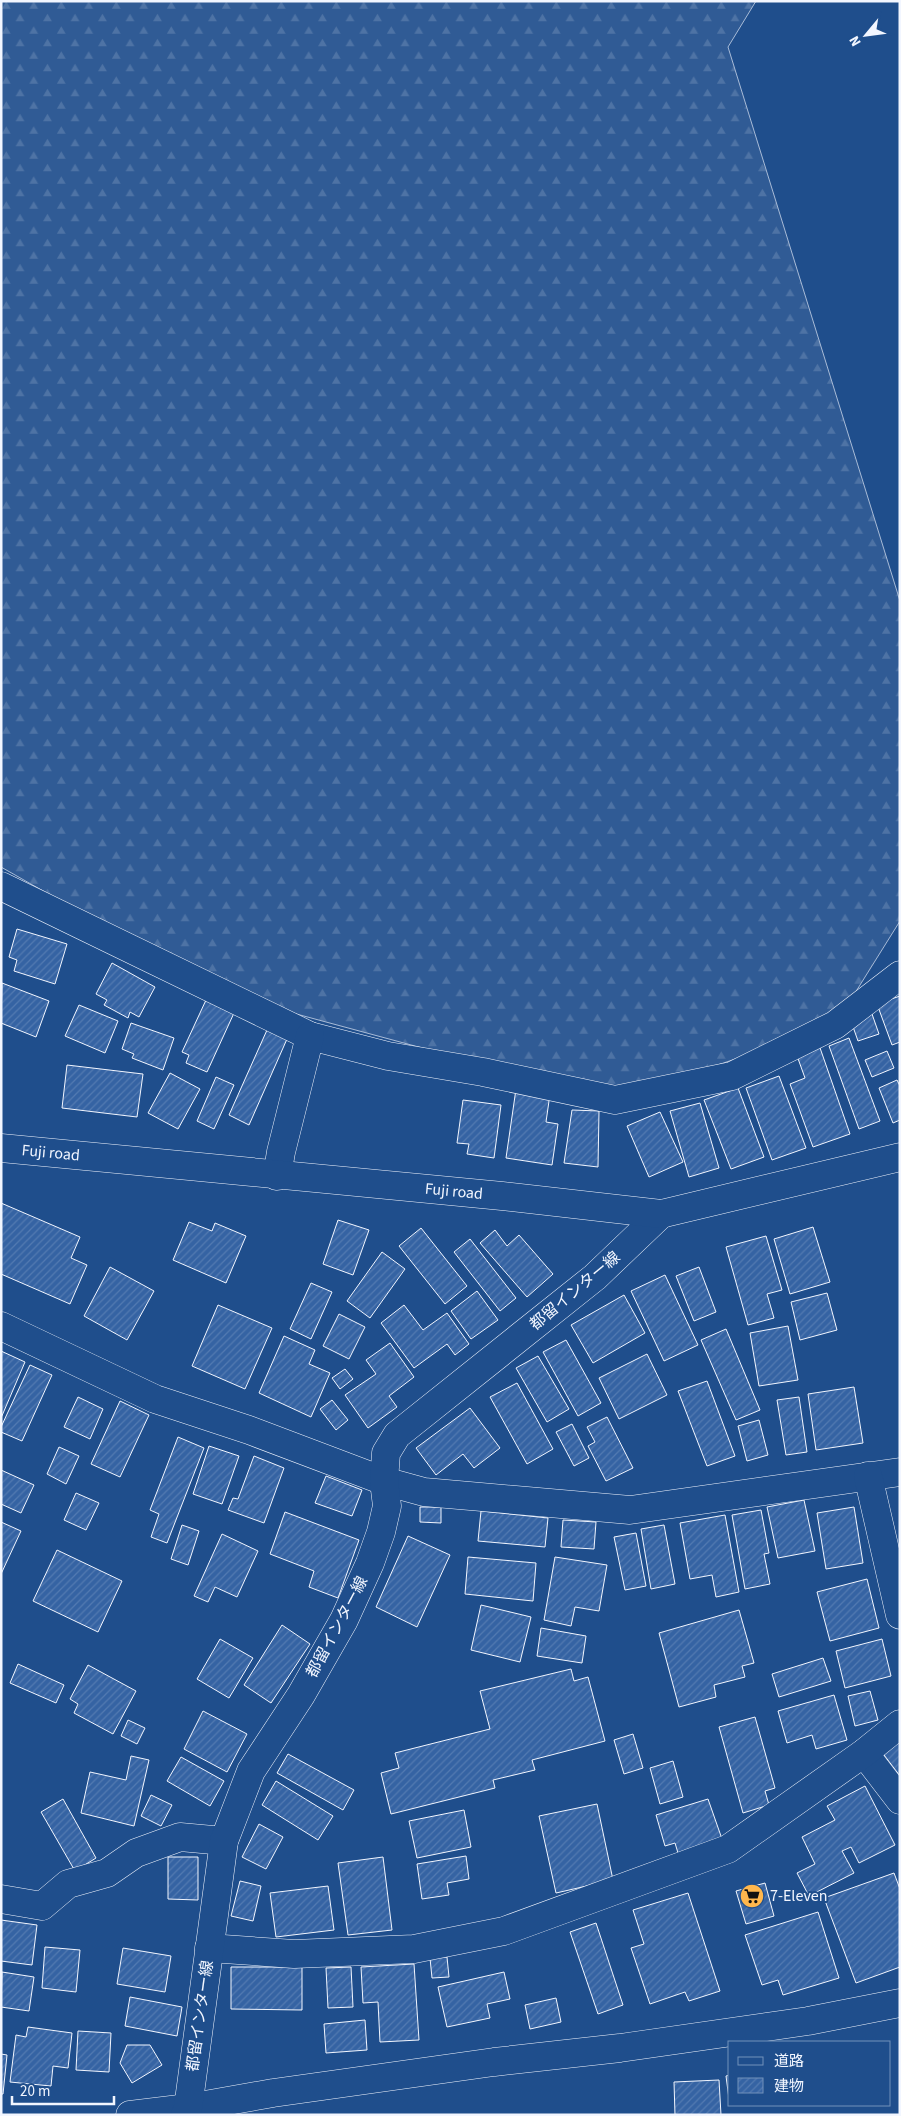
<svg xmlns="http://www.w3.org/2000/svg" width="901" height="2116" viewBox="0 0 901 2116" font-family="'Source Sans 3','Noto Sans JP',sans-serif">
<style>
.forest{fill:url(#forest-firs);stroke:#a8bbd7}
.building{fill:url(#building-hatch);stroke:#f2f6ff}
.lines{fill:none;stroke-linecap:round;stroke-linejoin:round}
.minor-casing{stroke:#f2f6ff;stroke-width:29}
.major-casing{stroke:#f2f6ff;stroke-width:29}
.highway-casing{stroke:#f2f6ff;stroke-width:29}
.minor{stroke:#1f4e8c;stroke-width:28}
.major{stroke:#1f4e8c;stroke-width:28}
.highway{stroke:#1f4e8c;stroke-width:28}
.labels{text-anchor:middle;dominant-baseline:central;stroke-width:4;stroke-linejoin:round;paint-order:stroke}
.street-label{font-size:16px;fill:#f2f6ff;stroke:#1f4e8c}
.poi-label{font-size:16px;fill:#f2f6ff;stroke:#1f4e8c;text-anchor:start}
</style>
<defs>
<pattern id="forest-firs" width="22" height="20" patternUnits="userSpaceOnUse" patternTransform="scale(1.25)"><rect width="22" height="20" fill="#305b95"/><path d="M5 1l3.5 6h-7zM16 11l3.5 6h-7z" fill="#4e73a5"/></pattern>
<pattern id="building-hatch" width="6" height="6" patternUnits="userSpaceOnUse" patternTransform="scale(1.25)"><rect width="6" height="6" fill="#3563a3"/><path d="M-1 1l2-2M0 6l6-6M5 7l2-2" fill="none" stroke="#537ab1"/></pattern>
</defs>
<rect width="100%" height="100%" fill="#1f4e8c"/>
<path class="forest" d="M1 1H756L728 47 900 601V921L835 1025 615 1100 226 995 1 867Z"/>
<g class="building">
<path d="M17 929 67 944 55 984 14 971 17 960 9 957Z"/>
<path d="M112 963 155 987 139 1017 130 1012 128 1018 104 1005 107 1000 96 994Z"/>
<path d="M2 983 49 1001 36 1037 1 1023Z"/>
<path d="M900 996V1042L892 1045 877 1004Z"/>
<path d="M206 1000 234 1013 207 1072 186 1063 189 1055 182 1052Z"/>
<path d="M79 1005 118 1021 105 1053 65 1036Z"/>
<path d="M872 1014 879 1034 858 1041 851 1021Z"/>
<path d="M131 1023 174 1038 163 1070 132 1058 134 1054 122 1049Z"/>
<path d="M267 1030 287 1039 249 1125 229 1115Z"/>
<path d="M849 1038 880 1121 859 1129 829 1046Z"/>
<path d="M819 1045 850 1134 813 1147 790 1084 805 1078 796 1053Z"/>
<path d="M887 1051 894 1068 872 1077 865 1060Z"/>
<path d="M67 1065 143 1074 137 1117 62 1108Z"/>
<path d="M170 1073 200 1089 178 1129 148 1113Z"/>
<path d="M779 1076 806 1148 772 1160 746 1088Z"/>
<path d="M216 1077 234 1085 214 1129 197 1121Z"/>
<path d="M897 1080 900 1086V1120L893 1123 879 1088Z"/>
<path d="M738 1088 764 1157 731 1169 704 1100Z"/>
<path d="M516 1089 550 1094 546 1122 558 1124 552 1165 506 1158Z"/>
<path d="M463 1100 501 1105 494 1158 467 1154 469 1144 457 1143Z"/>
<path d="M700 1103 719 1168 689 1177 670 1111Z"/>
<path d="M572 1110 599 1111 598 1167 564 1163Z"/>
<path d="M660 1112 683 1162 649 1177 627 1126Z"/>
<path d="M1 1203 80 1237 71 1258 87 1265 70 1304 1 1274Z"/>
<path d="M338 1220 369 1230 353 1275 323 1264Z"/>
<path d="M189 1222 212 1231 215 1223 246 1236 226 1283 173 1260Z"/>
<path d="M813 1227 830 1282 790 1294 774 1239Z"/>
<path d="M421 1228 467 1286 445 1304 399 1246Z"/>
<path d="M495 1230 507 1246 519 1235 553 1274 527 1297 480 1243Z"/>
<path d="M766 1236 782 1290 767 1294 774 1318 748 1325 726 1247Z"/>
<path d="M470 1239 516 1298 500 1311 454 1252Z"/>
<path d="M382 1252 405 1269 370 1318 347 1301Z"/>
<path d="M110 1267 154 1291 127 1340 84 1316Z"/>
<path d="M699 1267 716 1312 694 1321 676 1276Z"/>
<path d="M665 1275 698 1345 664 1361 631 1291Z"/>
<path d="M311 1283 332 1292 311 1339 290 1329Z"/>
<path d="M477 1291 498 1320 471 1339 451 1311Z"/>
<path d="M827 1293 837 1330 800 1340 791 1302Z"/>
<path d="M624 1295 645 1333 593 1363 571 1325Z"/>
<path d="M218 1305 272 1328 245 1389 192 1366Z"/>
<path d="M404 1305 423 1330 447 1313 469 1344 455 1355 447 1344 414 1368 381 1323Z"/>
<path d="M339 1314 365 1327 349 1359 323 1346Z"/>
<path d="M788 1326 798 1380 759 1386 750 1333Z"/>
<path d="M726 1329 760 1410 736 1420 701 1340Z"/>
<path d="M284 1336 315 1350 309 1364 330 1373 311 1417 259 1393Z"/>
<path d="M566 1340 601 1403 578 1416 543 1352Z"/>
<path d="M390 1343 414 1377 389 1396 397 1407 368 1428 345 1395 376 1374 366 1360Z"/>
<path d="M1 1351 25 1362 1 1418Z"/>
<path d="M647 1354 667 1395 619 1419 599 1378Z"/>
<path d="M538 1356 569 1409 547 1422 516 1368Z"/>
<path d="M30 1365 52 1375 22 1441 1 1432V1427Z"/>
<path d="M345 1369 353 1379 340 1389 332 1378Z"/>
<path d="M707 1381 735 1456 707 1466 678 1391Z"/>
<path d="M517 1383 553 1449 527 1464 490 1397Z"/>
<path d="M854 1387 863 1443 816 1450 808 1394Z"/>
<path d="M78 1397 103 1409 90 1439 64 1427Z"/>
<path d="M799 1397 807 1452 786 1455 777 1400Z"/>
<path d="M332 1400 348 1420 336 1430 320 1409Z"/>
<path d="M120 1401 149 1415 120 1477 91 1464Z"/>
<path d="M470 1408 500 1448 474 1468 463 1454 436 1475 416 1448Z"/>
<path d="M607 1417 633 1468 606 1481 588 1446 595 1442 587 1427Z"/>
<path d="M759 1420 768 1455 747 1461 738 1426Z"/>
<path d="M572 1424 589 1458 574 1466 556 1432Z"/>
<path d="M178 1437 204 1448 167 1543 151 1537 159 1514 150 1510Z"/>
<path d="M209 1446 239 1456 222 1504 193 1494Z"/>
<path d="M59 1447 79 1456 66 1484 47 1474Z"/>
<path d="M254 1456 284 1468 264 1523 228 1510 233 1498 238 1499Z"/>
<path d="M1 1470 34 1485 21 1513 1 1504Z"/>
<path d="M326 1476 362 1490 352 1516 315 1503Z"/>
<path d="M76 1493 99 1503 86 1530 64 1520Z"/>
<path d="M804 1500 815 1551 778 1558 767 1507Z"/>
<path d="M420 1507H441V1523L420 1522Z"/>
<path d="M854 1507 863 1563 826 1569 817 1513Z"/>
<path d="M761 1510 769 1553 764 1554 770 1584 745 1589 732 1515Z"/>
<path d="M481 1511 548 1518 545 1547 478 1541Z"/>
<path d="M285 1512 359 1540 338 1598 309 1587 314 1571 270 1554Z"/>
<path d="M725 1515 739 1592 716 1597 712 1575 690 1579 680 1523Z"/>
<path d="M563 1520 596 1522 594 1549 561 1547Z"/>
<path d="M1 1522 21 1531 1 1574Z"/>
<path d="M182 1525 199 1531 188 1565 171 1559Z"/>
<path d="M664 1525 675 1584 651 1589 641 1529Z"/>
<path d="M636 1533 646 1586 625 1590 614 1537Z"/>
<path d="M222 1534 258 1551 237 1597 215 1587 208 1602 194 1596Z"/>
<path d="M408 1536 450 1555 417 1627 376 1607Z"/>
<path d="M57 1550 122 1581 98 1632 33 1601Z"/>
<path d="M468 1557 536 1563 533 1601 465 1594Z"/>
<path d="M555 1557 607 1565 599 1611 575 1607 571 1626 544 1620Z"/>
<path d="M867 1579 879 1628 830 1641 817 1592Z"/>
<path d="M481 1605 531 1617 520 1662 471 1650Z"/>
<path d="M739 1610 754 1663 742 1666 745 1677 714 1685 716 1697 679 1707 659 1633Z"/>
<path d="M282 1625 310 1644 271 1703 244 1685Z"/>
<path d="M541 1628 586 1636 582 1663 537 1656Z"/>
<path d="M220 1639 253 1658 229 1698 197 1679Z"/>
<path d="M882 1639 891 1676 845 1688 836 1651Z"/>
<path d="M823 1658 831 1681 779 1697 772 1674Z"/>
<path d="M18 1664 64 1685 56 1703 10 1683Z"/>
<path d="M88 1665 136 1691 113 1734 74 1713 78 1704 70 1699Z"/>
<path d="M571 1669 574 1681 588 1677 605 1741 532 1760 535 1770 493 1780 495 1788 391 1814 381 1773 399 1768 395 1753 490 1729 480 1691Z"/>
<path d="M870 1691 878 1720 855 1726 848 1696Z"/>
<path d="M834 1695 847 1740 816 1749 812 1735 787 1743 778 1711Z"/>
<path d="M203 1711 247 1734 227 1772 184 1749Z"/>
<path d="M755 1717 775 1788 765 1791 769 1805 743 1813 719 1727Z"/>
<path d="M128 1720 145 1728 137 1744 121 1736Z"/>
<path d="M633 1734 643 1768 624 1774 614 1740Z"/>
<path d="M900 1737V1776L881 1751Z"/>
<path d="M288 1754 354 1790 343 1810 277 1773Z"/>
<path d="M131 1756 149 1760 134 1826 81 1813 90 1772 126 1780Z"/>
<path d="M181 1757 224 1781 210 1806 167 1781Z"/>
<path d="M673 1761 683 1797 660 1804 650 1768Z"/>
<path d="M276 1781 333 1816 318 1840 262 1805Z"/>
<path d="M865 1786 895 1845 859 1863 851 1847 842 1851 854 1873 809 1896 797 1873 815 1864 802 1837 835 1820 827 1806Z"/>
<path d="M151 1795 172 1805 161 1826 141 1816Z"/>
<path d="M63 1799 96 1858 75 1871 41 1812Z"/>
<path d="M708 1799 722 1839 678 1853 675 1843 665 1846 656 1815Z"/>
<path d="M597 1804 613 1880 556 1893 539 1816Z"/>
<path d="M464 1810 471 1847 417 1858 409 1821Z"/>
<path d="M259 1824 283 1837 266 1869 242 1857Z"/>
<path d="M466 1856 469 1879 447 1883 449 1895 422 1899 417 1864Z"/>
<path d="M168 1857H198V1900L168 1899Z"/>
<path d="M383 1857 392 1930 348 1935 338 1863Z"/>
<path d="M894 1873 900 1889V1967L856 1983 824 1898Z"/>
<path d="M240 1881 261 1886 253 1921 231 1916Z"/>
<path d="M765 1883 774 1916 746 1924 736 1891Z"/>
<path d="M328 1886 334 1930 276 1937 270 1893Z"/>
<path d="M688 1893 720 1991 689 2001 685 1992 650 2004 631 1948 644 1944 633 1910Z"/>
<path d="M818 1912 839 1978 783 1995 778 1980 762 1985 745 1935Z"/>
<path d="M1 1920 37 1925 32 1965 1 1961Z"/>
<path d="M596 1923 623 2005 598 2014 570 1932Z"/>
<path d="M45 1947 80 1950 76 1992 42 1988Z"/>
<path d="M123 1948 171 1956 165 1992 117 1984Z"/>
<path d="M447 1957 449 1977 432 1978 430 1958Z"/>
<path d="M414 1964 419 2040 380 2042 378 2002 363 2003 361 1967Z"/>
<path d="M231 1967H302V2010L231 2009Z"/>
<path d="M351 1967 353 2007 328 2008 326 1968Z"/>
<path d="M2 1972 34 1977 29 2011 1 2007Z"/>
<path d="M504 1972 510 1999 487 2004 490 2018 447 2027 438 1987Z"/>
<path d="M130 1997 182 2007 177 2036 125 2026Z"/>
<path d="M556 1998 561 2022 530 2029 525 2005Z"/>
<path d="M365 2020 367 2050 326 2053 324 2024Z"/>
<path d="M28 2027 72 2033 68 2068 53 2066 51 2086 10 2082 16 2035 26 2037Z"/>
<path d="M78 2031 111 2033 109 2072 76 2070Z"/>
<path d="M127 2045H150L162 2065 132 2083 120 2063Z"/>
<path d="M1 2054 7 2055 3 2094H1Z"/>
<path d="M730 2075V2098L729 2099 726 2076Z"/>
<path d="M719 2080 721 2115H675L674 2082Z"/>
</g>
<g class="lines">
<g class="minor-casing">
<g id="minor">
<path d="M1 886 310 1036 388 1056 483 1072 615 1100 732 1076 835 1025 900 975"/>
<path d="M277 1176 281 1152 310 1036"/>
<path d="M1 1326 155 1399 249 1430 384 1481 424 1492 630 1510 900 1472"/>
<path d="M868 1476 900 1615"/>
<path d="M864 1753 900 1800"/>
<path d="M1 1899 42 1906 68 1884 107 1873 136 1853 180 1837 224 1841"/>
<path d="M209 1948 294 1954 414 1949 504 1931 728 1849 864 1753 900 1724"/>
<path d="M130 2115 188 2108 273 2093 494 2062 620 2048 808 2021 900 2003"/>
</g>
</g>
<g class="major-casing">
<path id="major" d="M185 2115 188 2108 224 1841 251 1771 301 1695 344 1620 370 1563 381 1532 387 1506 384 1481 386 1453 397 1435 595 1277 661 1214"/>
</g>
<g class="highway-casing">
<g id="highway">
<path id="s1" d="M1 1148 502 1196 661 1214 900 1157"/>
</g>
</g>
<use href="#minor" class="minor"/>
<use href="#major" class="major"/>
<use href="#highway" class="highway"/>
</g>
<defs>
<g id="supermarket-disc" transform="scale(1.25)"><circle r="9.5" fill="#ffb74d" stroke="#1f4e8c"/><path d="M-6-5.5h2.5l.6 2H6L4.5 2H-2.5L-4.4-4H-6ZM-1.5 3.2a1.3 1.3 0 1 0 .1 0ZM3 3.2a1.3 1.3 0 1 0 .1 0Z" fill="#111"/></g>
</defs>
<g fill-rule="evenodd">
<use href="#supermarket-disc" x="752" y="1896"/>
</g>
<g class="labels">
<g class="street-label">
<text stroke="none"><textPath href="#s1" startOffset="50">Fuji road</textPath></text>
<text stroke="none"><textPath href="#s1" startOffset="455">Fuji road</textPath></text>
<text transform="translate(575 1291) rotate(-40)">都留インター線</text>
<text transform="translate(337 1627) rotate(-62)">都留インター線</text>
<text transform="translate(200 2016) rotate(-82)">都留インター線</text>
</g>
<g class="poi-label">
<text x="770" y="1896">7-Eleven</text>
</g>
</g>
<rect width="901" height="2116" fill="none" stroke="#f2f6ff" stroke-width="5"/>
<rect x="728" y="2041" width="162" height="65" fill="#1f4e8c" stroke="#7391ba"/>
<rect x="738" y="2057" width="25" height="8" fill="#1f4e8c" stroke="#7391ba"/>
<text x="774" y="2066" font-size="15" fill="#f2f6ff">道路</text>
<rect x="738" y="2078" width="25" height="15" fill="url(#building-hatch)" stroke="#7391ba"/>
<text x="774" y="2091" font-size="15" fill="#f2f6ff">建物</text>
<g transform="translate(866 35) rotate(241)" stroke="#1f4e8c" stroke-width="4" paint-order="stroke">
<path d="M0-4L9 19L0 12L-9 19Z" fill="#f2f6ff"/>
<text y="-8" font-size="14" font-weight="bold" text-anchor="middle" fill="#f2f6ff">N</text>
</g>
<path d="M12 2096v8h102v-8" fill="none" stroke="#f2f6ff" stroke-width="2.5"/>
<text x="20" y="2096" font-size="15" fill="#f2f6ff" stroke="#1f4e8c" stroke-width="4" paint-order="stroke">20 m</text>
</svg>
